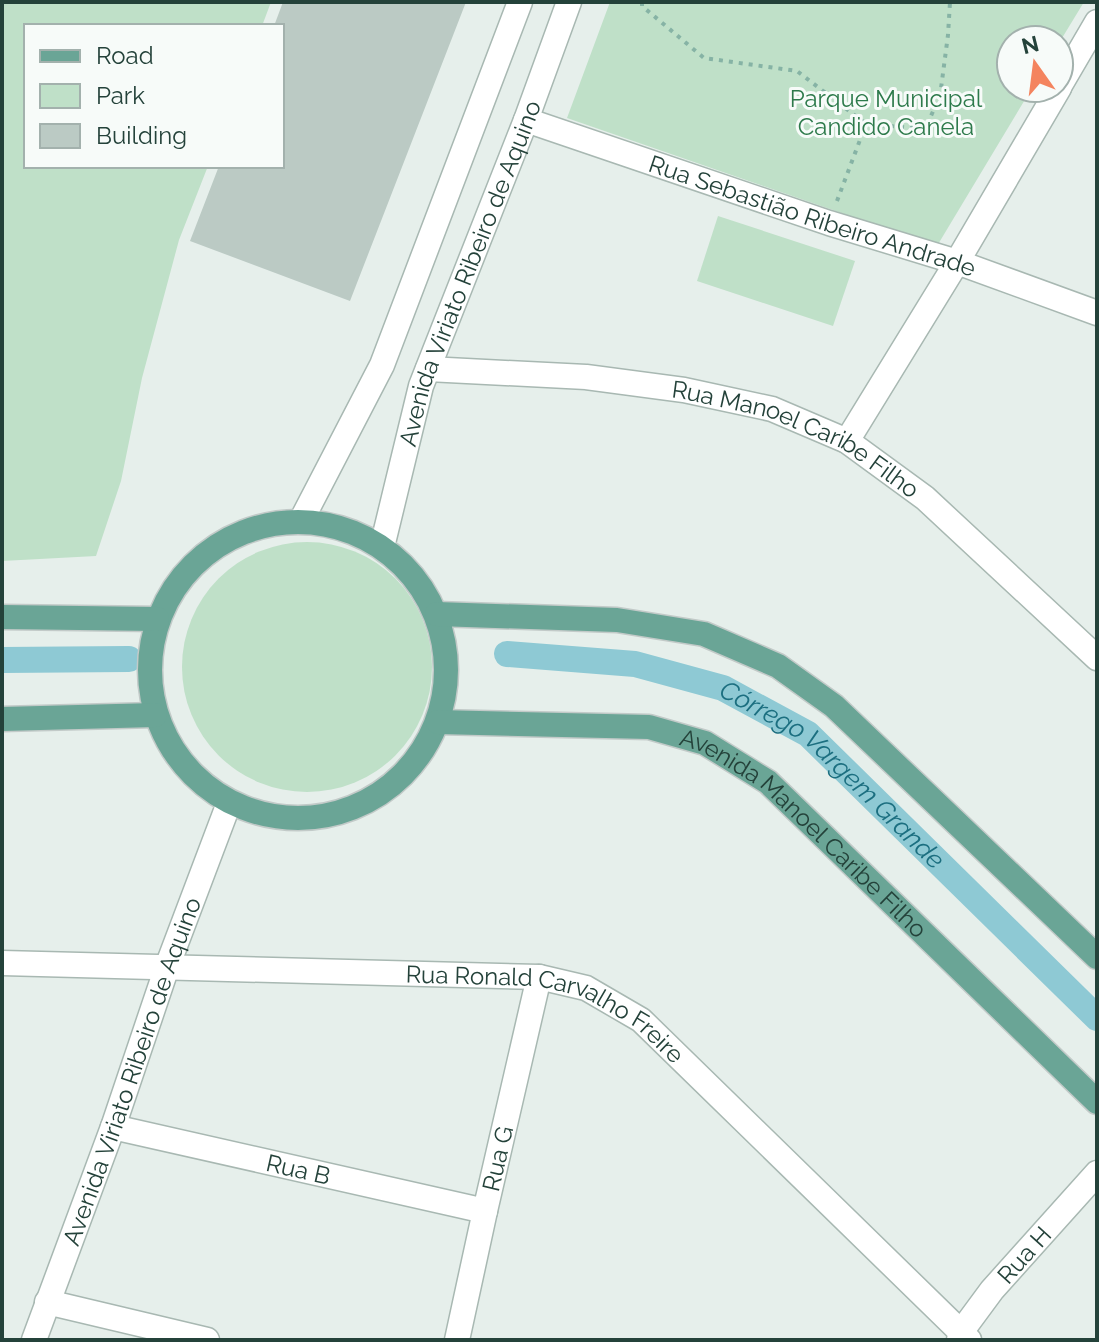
<svg xmlns="http://www.w3.org/2000/svg" width="1099" height="1342" viewBox="0 0 1099 1342" font-family="Raleway,sans-serif">
<style>
.green{fill:#bfe0c8}
.lines{fill:none;stroke-linecap:round;stroke-linejoin:round}
.canal{stroke:#8ec9d4;stroke-width:26}
.building{fill:#bbcac4}
.minor-casing{stroke:#a8b8b2;stroke-width:27}
.major-casing{stroke:#c2cac8;stroke-width:27}
.path{stroke:#86b3a5;stroke-width:4;stroke-dasharray:4 6;stroke-linecap:butt}
.minor{stroke:#fff;stroke-width:24}
.major{stroke:#6aa596;stroke-width:24}
.labels{text-anchor:middle;dominant-baseline:central;stroke-width:6;stroke-linejoin:round;paint-order:stroke}
.park-label{font-size:24px;fill:#2d7a4b;stroke:#f7fbf9}
.street-label{font-size:24px;fill:#24423a;stroke:#f7fbf9}
.water-label{font-size:26px;font-style:italic;fill:#1c6f80;stroke:#f7fbf9}
</style>
<rect width="100%" height="100%" fill="#e6efeb"/>
<g class="green">
<path d="M2 2H271L262 26H26V166H208L179 240 142 378 121 481 96 556 2 561Z"/>
<path d="M610 2H1084L1059 43V40H1011V88H1032L937 246 567 118Z"/>
<path d="M718 216 855 261 833 326 697 281Z"/>
<circle cx="307" cy="667" r="125"/>
</g>
<g class="lines">
<g class="canal">
<path id="s1" d="M507 654 635 664 723 688 808 734 1097 1018"/>
<path d="M2 660 129 659"/>
</g>
</g>
<path class="building" d="M283 2H466L350 301 190 241 219 166H282V26H274Z"/>
<g class="lines">
<g class="minor-casing">
<g id="minor">
<path d="M1059 87 1097 22"/>
<path id="s2" d="M526 120 829 223 957 262 1097 313"/>
<path id="s3" d="M428 369 586 377 684 390 772 409 847 441 925 498 1097 658"/>
<path d="M847 441 957 262 1059 88"/>
<path d="M301 521 382 365 520 2"/>
<path id="s4" d="M382 547 421 386 526 120 569 2"/>
<path id="s5" d="M2 963 539 977 586 988 641 1020 969 1340"/>
<path id="s6" d="M113 1127 485 1211"/>
<path d="M47 1302 207 1340"/>
<path id="s7" d="M34 1340 113 1127 167 967 229 803"/>
<path id="s8" d="M457 1340 485 1211 539 977"/>
<path id="s9" d="M959 1340 961 1332 992 1290 1097 1173"/>
</g>
</g>
<g class="major-casing">
<g id="major">
<circle cx="298" cy="670" r="148"/>
<path d="M437 614 617 620 704 634 778 666 834 706 1097 957"/>
<path d="M2 617 157 619"/>
<path d="M2 719 155 715"/>
<path id="s10" d="M438 722 649 727 705 743 768 782 1097 1102"/>
</g>
</g>
<g class="path">
<path d="M642 2V6L704 58 797 71 866 124 925 129 940 96 948 35 950 2"/>
<path d="M837 201 866 124"/>
</g>
<use href="#minor" class="minor"/>
<use href="#major" class="major"/>
</g>
<g class="labels">
<g class="park-label">
<text x="886" y="98">Parque Municipal<tspan x="886" dy="28">Candido Canela</tspan></text>
</g>
<g class="street-label">
<text stroke="none"><textPath href="#s2" startOffset="302">Rua Sebastião Ribeiro Andrade</textPath></text>
<text stroke="none"><textPath href="#s4" startOffset="288">Avenida Viriato Ribeiro de Aquino</textPath></text>
<text stroke="none"><textPath href="#s3" startOffset="380">Rua Manoel Caribe Filho</textPath></text>
<text stroke="none"><textPath href="#s10" startOffset="402">Avenida Manoel Caribe Filho</textPath></text>
<text stroke="none"><textPath href="#s5" startOffset="554">Rua Ronald Carvalho Freire</textPath></text>
<text stroke="none"><textPath href="#s7" startOffset="286">Avenida Viriato Ribeiro de Aquino</textPath></text>
<text stroke="none"><textPath href="#s8" startOffset="186">Rua G</textPath></text>
<text stroke="none"><textPath href="#s6" startOffset="190">Rua B</textPath></text>
<text stroke="none"><textPath href="#s9" startOffset="108">Rua H</textPath></text>
</g>
<g class="water-label">
<text stroke="none"><textPath href="#s1" startOffset="360">Córrego Vargem Grande</textPath></text>
</g>
</g>
<rect width="1099" height="1342" fill="none" stroke="#24423a" stroke-width="8"/>
<rect x="24" y="24" width="260" height="144" fill="#f7fbf9" stroke="#a3b1ad" stroke-width="2"/>
<rect x="40" y="50" width="40" height="12" fill="#6aa596" stroke="#a3b1ad" stroke-width="2"/>
<text x="96" y="64" font-size="24" fill="#24423a">Road</text>
<rect x="40" y="84" width="40" height="24" fill="#bfe0c8" stroke="#a3b1ad" stroke-width="2"/>
<text x="96" y="104" font-size="24" fill="#24423a">Park</text>
<rect x="40" y="124" width="40" height="24" fill="#bbcac4" stroke="#a3b1ad" stroke-width="2"/>
<text x="96" y="144" font-size="24" fill="#24423a">Building</text>
<g transform="translate(1035 64) rotate(346)"><circle r="38" fill="#f7fbf9" stroke="#a3b1ad" stroke-width="2"/>
<path d="M0-6L14 30L0 20L-14 30Z" fill="#f4845f"/>
<text y="-12" font-size="22" font-weight="bold" text-anchor="middle" fill="#24423a">N</text>
</g>
</svg>
